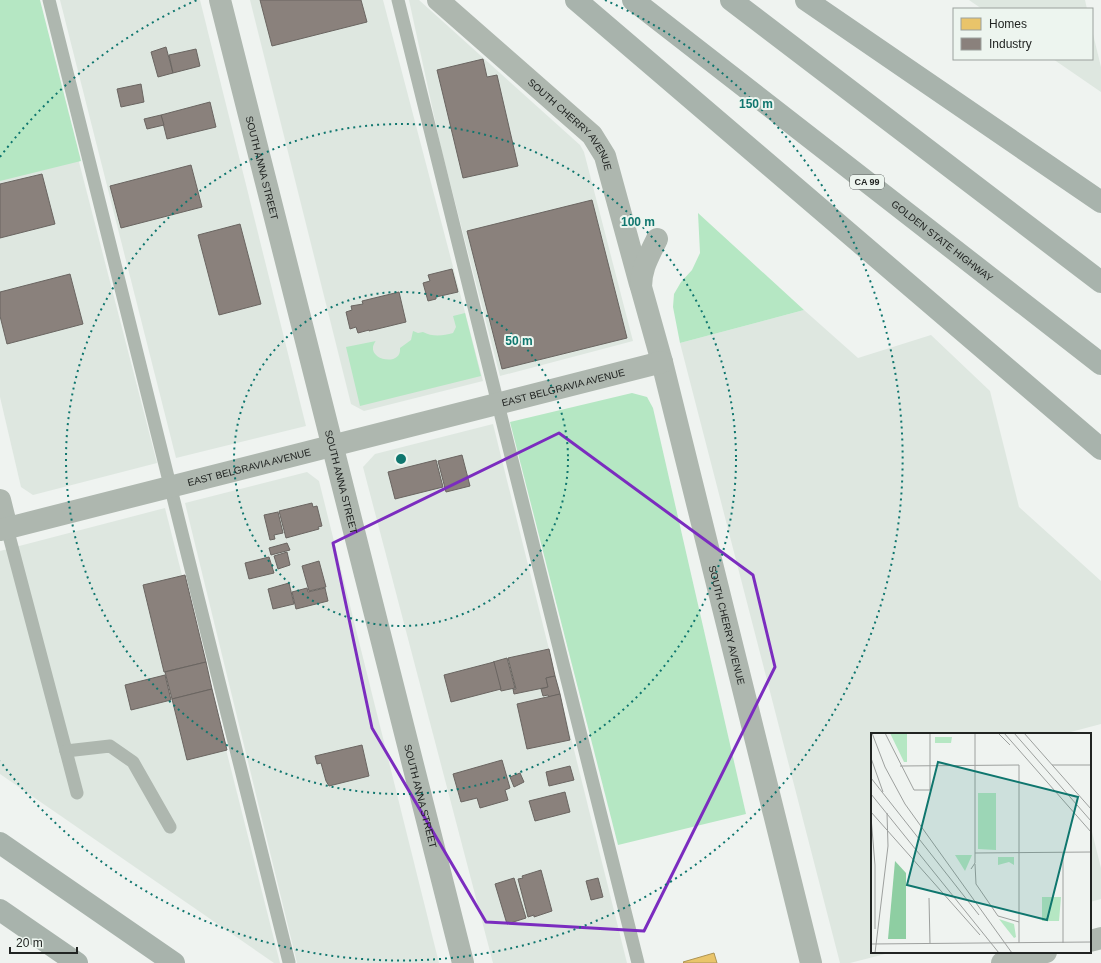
<svg xmlns="http://www.w3.org/2000/svg" width="1101" height="963" viewBox="0 0 1101 963" font-family="Helvetica,sans-serif">
<style>
.built{fill:#dee7e0}
.green{fill:#b5e7c3}
.homes{fill:#e9c46a;stroke:#ad9454}
.industry{fill:#8a817c;stroke:#6a6561}
.lines{fill:none;stroke-linecap:round;stroke-linejoin:round}
.service{stroke:#aeb7af;stroke-width:13}
.minor{stroke:#aeb7af;stroke-width:22}
.motorway{stroke:#a8b3ac;stroke-width:22}
.marked{fill:none;stroke:#7b2cbf;stroke-width:3;stroke-linejoin:round}
.ring{fill:none;stroke:#0f766e;stroke-width:2;stroke-dasharray:2 4}
.labels{text-anchor:middle;dominant-baseline:central;stroke-width:4;stroke-linejoin:round;paint-order:stroke}
.shield{fill:#edf5ef;stroke:#5e6360;stroke-width:1}
.shield-label{font-size:9px;font-weight:bold;fill:#212422}
.street-label{font-size:10px;fill:#212422;stroke:#edf5ef}
.inset-road{fill:none;stroke:#9da09e;stroke-width:1}
.view{fill:#0f766e;fill-opacity:0.15;stroke:#0f766e;stroke-width:2}
.inset-edge{fill:none;stroke:#212422;stroke-width:2}
.centre{fill:#0f766e;stroke:#edf5ef;stroke-width:2}
.ring-label{font-size:12px;text-anchor:middle;font-weight:bold;fill:#0f766e;stroke:#edf5ef;stroke-width:4;stroke-linejoin:round;paint-order:stroke}
</style>
<rect width="100%" height="100%" fill="#eff3f0"/>
<g class="built">
<path d="M0 0H37L157 463 33 495 21 487 0 397Z"/>
<path d="M60 0H200L306 426 176 458Z"/>
<path d="M250 0H383L483 381 364 411 351 404Z"/>
<path d="M409 0H419L580 145 584 152 633 341 500 376 441 148Z"/>
<path d="M969 0H1085L1087 9H982Z"/>
<path d="M1092 30 1101 67V92L1053 59H1092Z"/>
<path d="M804 310 858 358 931 335 990 391 1019 507 1101 581V724L1067 733V734H872V952H893L850 963H840L680 343Z"/>
<path d="M493 424 627 963H493L363 467 375 454Z"/>
<path d="M307 472 319 481 439 963H297L185 503Z"/>
<path d="M165 508 280 963H274L0 774V551Z"/>
<path d="M1090 824 1101 868V899L1090 902Z"/>
</g>
<g class="green">
<path d="M0 0H40L81 161 0 181Z"/>
<path d="M698 213 804 310 680 343 673 307 674 294 681 282 692 270 700 253Z"/>
<path d="M465 313 481 376 360 406 346 347 376 341C375 341 373 346 373 347 371 361 402 366 400 348L411 340 413 331 418 333 423 332C432 337 443 336 453 333L456 327 453 316Z"/>
<path d="M632 393 647 397 653 408 746 814 618 845 510 422Z"/>
</g>
<path class="homes" d="M714 953 717 963H684L683 962Z"/>
<g class="industry">
<path d="M260 0H361L367 22 272 46Z"/>
<path d="M166 47 173 73 158 77 151 52Z"/>
<path d="M196 49 200 66 173 73 169 55Z"/>
<path d="M483 59 487 77 497 75 518 166 463 178 437 70Z"/>
<path d="M141 84 144 102 121 107 117 89Z"/>
<path d="M210 102 216 127 167 139 161 115Z"/>
<path d="M161 115 164 125 147 129 144 119Z"/>
<path d="M191 165 202 207 121 228 110 186Z"/>
<path d="M42 174 55 224 0 238V184Z"/>
<path d="M592 200 627 338 502 369 467 231Z"/>
<path d="M240 224 261 304 219 315 198 235Z"/>
<path d="M452 269 458 292 436 297V299L428 301 423 283 430 281 428 275Z"/>
<path d="M70 274 83 324 7 344 0 316V292Z"/>
<path d="M399 292 406 322 369 331V330L358 333 356 327 350 329 346 312 352 310 351 306 363 304 362 301Z"/>
<path d="M462 455 470 486 446 492 438 461Z"/>
<path d="M436 460 443 487 395 499 388 472Z"/>
<path d="M312 503 313 507 317 506 322 526 318 527 319 529 286 538 279 511Z"/>
<path d="M278 512 283 533 274 535 275 539 270 540 264 515Z"/>
<path d="M287 543 290 550 271 555 269 548Z"/>
<path d="M287 552 290 565 278 569 274 556Z"/>
<path d="M269 557 274 573 249 579 245 563Z"/>
<path d="M319 561 326 587 309 591 302 566Z"/>
<path d="M185 575 206 662 164 672 143 585Z"/>
<path d="M289 583 294 604 273 609 268 589Z"/>
<path d="M307 588 308 592 325 588 328 601 296 609 292 592Z"/>
<path d="M549 649 555 676 546 678 548 687 514 694 513 689H516L508 658Z"/>
<path d="M507 658 515 688 501 691 493 662Z"/>
<path d="M206 662 212 689 172 699 165 672Z"/>
<path d="M494 662 501 689 451 702 444 675Z"/>
<path d="M165 675 171 700 131 710 125 685Z"/>
<path d="M555 676 560 694 549 697 548 695 543 696 541 689 548 687 546 678Z"/>
<path d="M212 689 227 750 187 760 172 699Z"/>
<path d="M560 694 570 740 527 749 517 704Z"/>
<path d="M362 745 369 776 329 786 326 781 321 763 317 764 315 756Z"/>
<path d="M502 760 510 788 505 790 508 800 480 808 477 798 461 802 453 774Z"/>
<path d="M570 766 574 780 549 786 546 772Z"/>
<path d="M520 773 524 782 514 787 510 777Z"/>
<path d="M565 792 570 812 535 821 529 801Z"/>
<path d="M541 870 552 911 534 917V915L528 917 518 879 523 878 522 876Z"/>
<path d="M514 878 526 918 507 924 495 884Z"/>
<path d="M598 878 603 897 591 900 586 881Z"/>
</g>
<g class="lines">
<g class="service">
<path d="M49 0 289 962"/>
<path d="M398 0 498 404 638 963"/>
<path d="M7 528 66 751 110 746 133 762 170 827"/>
<path d="M66 751 77 793"/>
</g>
<g class="minor">
<path id="s1" d="M220 0 463 963"/>
<path id="s2" d="M438 0 592 135 605 156 640 284"/>
<path id="s3" d="M657 239C649 256 641 268 641 287L662 362 811 963"/>
<path d="M0 500 7 528"/>
<path id="s4" d="M0 530 662 362"/>
<path d="M1090 941 1101 938"/>
<path d="M1002 963 1046 952"/>
</g>
<g class="motorway">
<path d="M576 0 1101 449"/>
<path id="s5" d="M633 0 1101 364"/>
<path d="M731 0 1101 282"/>
<path d="M806 0 1101 202"/>
<path d="M0 843 174 963"/>
<path d="M0 910 77 963"/>
</g>
</g>
<path class="marked" d="M559 433 753 575 775 667 644 931 486 922 372 728 333 543Z"/>
<g class="ring">
<circle cx="401" cy="459" r="167"/>
<circle cx="401" cy="459" r="335"/>
<path d="M0 157A502 502 0 0 1 197 0M605 0A502 502 0 1 1 0 761"/>
</g>
<g class="labels">
<rect class="shield" x="850" y="175" width="34" height="14" rx="3"/>
<g class="shield-label">
<text x="867" y="182">CA 99</text>
</g>
<g class="street-label">
<text stroke="none"><textPath href="#s2" startOffset="183">SOUTH CHERRY AVENUE</textPath></text>
<text stroke="none"><textPath href="#s1" startOffset="173">SOUTH ANNA STREET</textPath></text>
<text stroke="none"><textPath href="#s5" startOffset="392">GOLDEN STATE HIGHWAY</textPath></text>
<text stroke="none"><textPath href="#s4" startOffset="581">EAST BELGRAVIA AVENUE</textPath></text>
<text stroke="none"><textPath href="#s4" startOffset="257">EAST BELGRAVIA AVENUE</textPath></text>
<text stroke="none"><textPath href="#s1" startOffset="497">SOUTH ANNA STREET</textPath></text>
<text stroke="none"><textPath href="#s3" startOffset="400">SOUTH CHERRY AVENUE</textPath></text>
<text stroke="none"><textPath href="#s1" startOffset="821">SOUTH ANNA STREET</textPath></text>
</g>
</g>
<g transform="translate(871 733)">
<rect width="220" height="220" fill="#eff3f0"/>
<path d="M19 0H36V29H33ZM64 4H81L80 10H64ZM107 60H125V117L107 116ZM84 122H101L94 138ZM127 124H143V132L138 129 127 132ZM171 164H190L188 188H171ZM128 186 143 191 145 204 143 205Z" fill="#b5e7c3"/>
<path d="M24 128 35 140V206H17Z" fill="#8ecea2"/>
<path class="inset-road" d="M1 0 14 34 34 71 141 220M14 0 43 57H59V0M127 0 139 12M133 0 220 99M143 0 220 88M153 0 220 76M0 25 12 59M181 32H220M29 33 148 32V210M0 45 108 182M0 61 128 220M0 79 109 202M0 84 4 132V196M104 120 220 119M192 120V210M104 131 105 151 127 183 148 189M100 136 104 130V0M58 165 59 211M0 211 220 209M4 220 17 113 16 80"/>
<path class="view" d="M67 29 207 64 176 187 36 152Z"/>
<rect width="220" height="220" class="inset-edge"/>
</g>
<circle cx="401" cy="459" r="6" class="centre"/>
<g class="ring-label">
<text x="756" y="108">150 m</text>
<text x="638" y="226">100 m</text>
<text x="519" y="345">50 m</text>
</g>
<rect x="953" y="8" width="140" height="52" fill="#edf5ef" stroke="#9ba19d"/>
<rect x="961" y="18" width="20" height="12" fill="#e9c46a" stroke="#9ba19d"/>
<text x="989" y="28" font-size="12" fill="#212422">Homes</text>
<rect x="961" y="38" width="20" height="12" fill="#8a817c" stroke="#9ba19d"/>
<text x="989" y="48" font-size="12" fill="#212422">Industry</text>
<path d="M10 947v6h67v-6" fill="none" stroke="#212422" stroke-width="2"/>
<text x="16" y="947" font-size="12" fill="#212422" stroke="#edf5ef" stroke-width="3" paint-order="stroke">20 m</text>
</svg>
